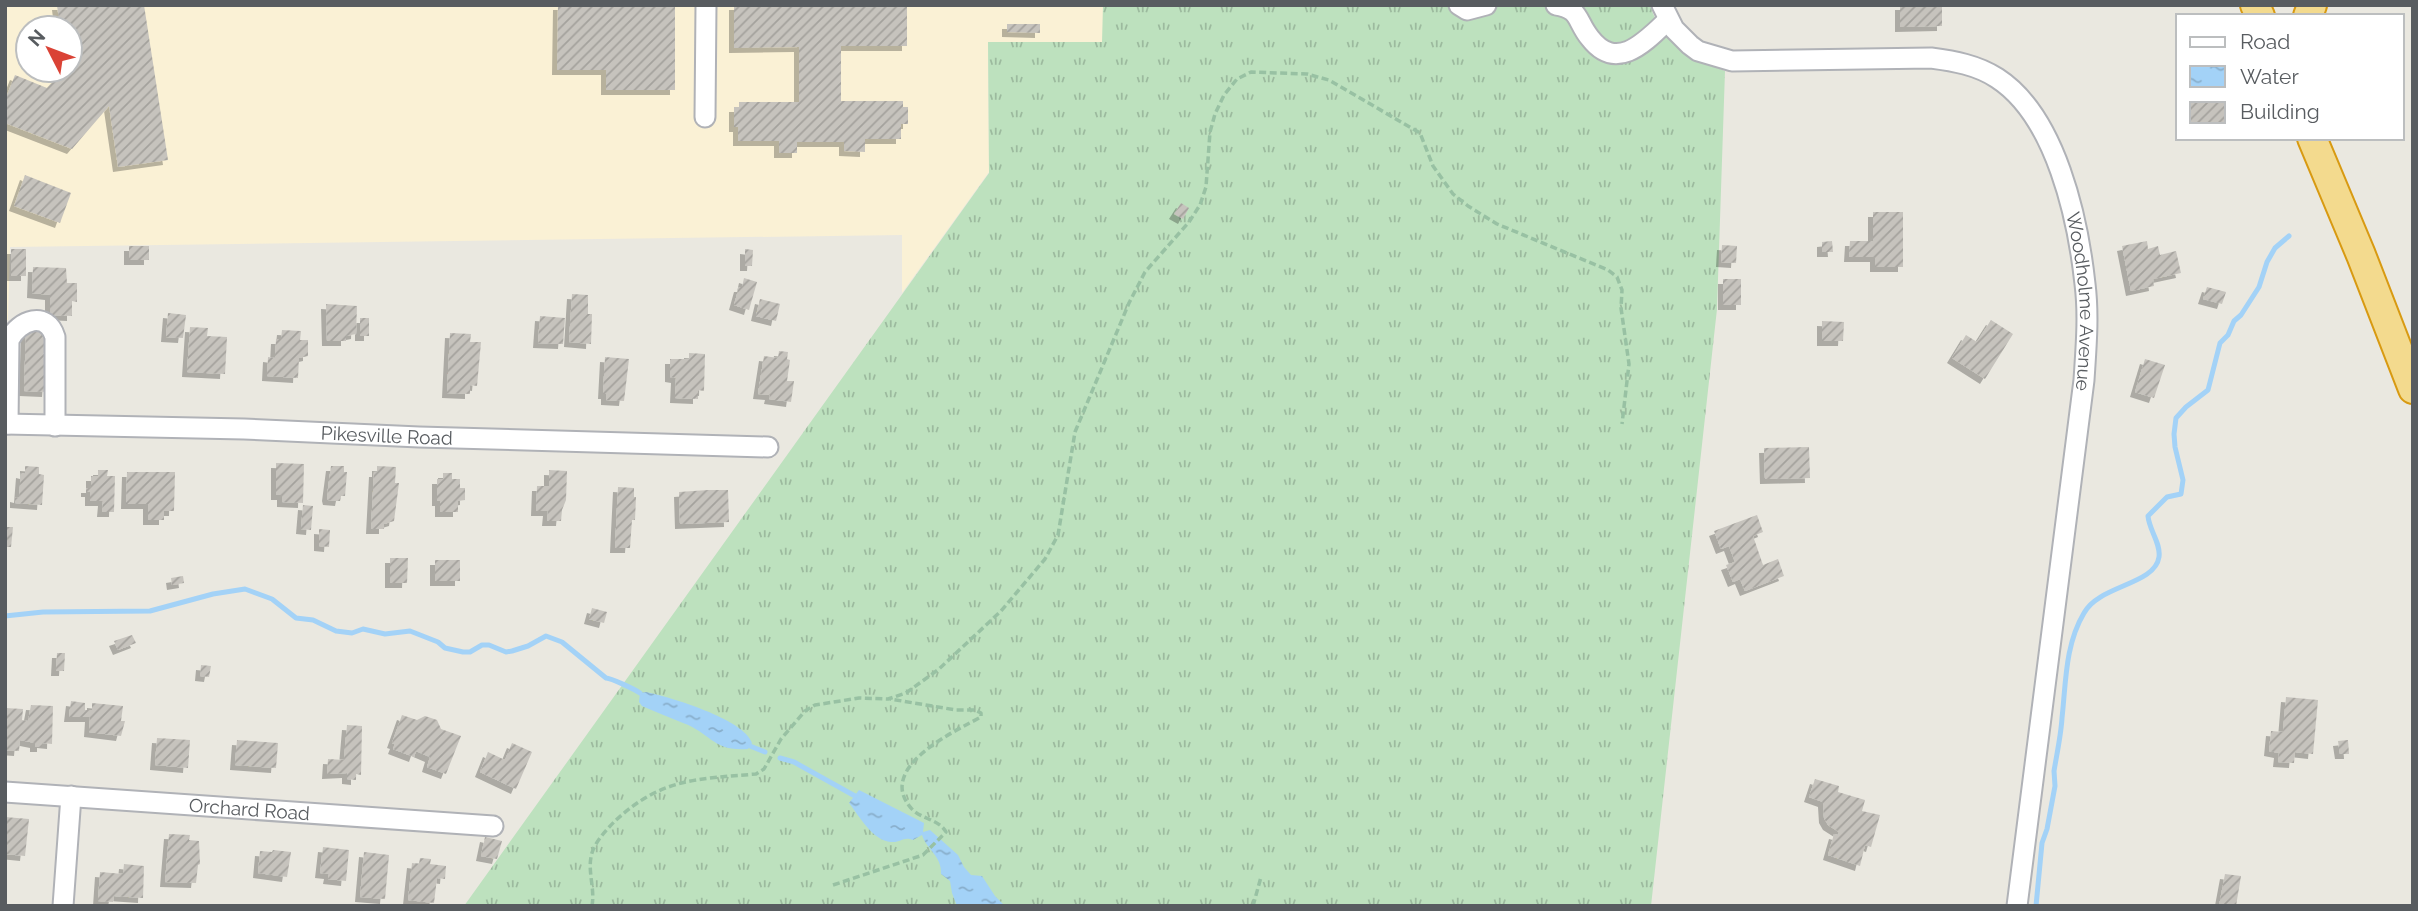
<svg xmlns="http://www.w3.org/2000/svg" width="2418" height="911" viewBox="0 0 2418 911" font-family="Raleway,sans-serif">
<style>
.commercial{fill:#faf1d5;fill-rule:evenodd}
.grass{fill:url(#grass-tufts)}
.water{fill:url(#water-ripples)}
.lines{fill:none;stroke-linecap:round;stroke-linejoin:round}
.stream{stroke:#a3d2f7;stroke-width:5}
.building{fill:url(#building-hatch);filter:url(#shadow)}
.minor-casing{stroke:#b0b2b7;stroke-width:23}
.highway-casing{stroke:#d89a12;stroke-width:32}
.path{stroke:#98c1a3;stroke-width:3.5;stroke-dasharray:7 3.5;stroke-linecap:butt}
.minor{stroke:#fff;stroke-width:19}
.highway{stroke:#f3da8e;stroke-width:28}
.labels{text-anchor:middle;dominant-baseline:central;stroke-width:6;stroke-linejoin:round;paint-order:stroke}
.street-label{font-size:19px;fill:#585c60;stroke:#fff}
</style>
<defs>
<pattern id="grass-tufts" width="24" height="20" patternUnits="userSpaceOnUse" patternTransform="scale(1.75)"><rect width="24" height="20" fill="#bde1be"/><path d="M3 7l-1-3M5 7V3M7 7l1-3M15 17l-1-3M17 17v-4M19 17l1-3" fill="none" stroke="#9cba9e"/></pattern>
<pattern id="water-ripples" width="26" height="14" patternUnits="userSpaceOnUse" patternTransform="scale(1.75)"><rect width="26" height="14" fill="#a3d2f7"/><path d="M2 4q2-2 4 0t4 0M15 11q2-2 4 0t4 0" fill="none" stroke="#88aecb"/></pattern>
<pattern id="building-hatch" width="6" height="6" patternUnits="userSpaceOnUse" patternTransform="scale(1.75)"><rect width="6" height="6" fill="#c6c3bd"/><path d="M-1 1l2-2M0 6l6-6M5 7l2-2" fill="none" stroke="#a4a29d"/></pattern>
<filter id="shadow"><feDropShadow dx="-5" dy="5" stdDeviation="0" flood-color="#0004"/></filter>
</defs>
<rect width="100%" height="100%" fill="#eae8e0"/>
<path class="commercial" d="M5 5H1103V42L988 43 989 172 902 293V235L10 247 8 320H5ZM28 28H70V70H28Z"/>
<path class="grass" d="M1103 5H1650C1661 42 1691 58 1725 71L1717 309 1651 906H464L989 173 988 42H1102Z"/>
<g class="water">
<path d="M646 692C670 697 744 719 752 743L748 749C713 752 711 733 683 723 669 717 655 712 642 706L639 702 640 693Z"/>
<path d="M859 790 924 823 923 832 930 830 958 855 964 867 971 875 982 876 995 896 1005 906H957L952 893 950 881 941 874C942 856 927 850 922 835L913 840C903 836 901 843 891 842 873 841 859 816 849 803Z"/>
</g>
<g class="lines">
<g class="stream">
<path d="M5 616 43 612 150 611 213 594 245 589 272 599 296 618 313 620 336 631 352 633 363 629 385 634 410 631 438 642 445 648 463 652H470L482 645H489L506 652 512 651 528 646 546 636 562 642 606 678C611 678 636 690 640 693"/>
<path d="M750 746 765 752"/>
<path d="M780 758 794 762 855 796"/>
<path d="M2036 906 2042 843 2047 829 2055 786 2054 771C2057 753 2061 735 2062 718 2066 682 2065 645 2084 613 2099 585 2155 585 2159 557 2161 543 2149 530 2148 516L2167 497 2181 494 2183 480 2175 447 2174 434 2176 418 2186 407 2208 390 2220 343 2228 335 2234 321 2241 315 2259 287 2267 262 2275 248 2289 236"/>
</g>
</g>
<g class="building">
<path d="M57 5H144L168 160 118 167 109 106 72 149 5 123V100L15 75 47 88 64 70H70V28H60Z"/>
<path d="M558 5H675V90H606V70H557Z"/>
<path d="M734 5H907V46H841V101H903V107H908V124H901V139H865V152L844 151V142H797V153H779V141H738V127H734V107H739V102H799V47L734 48Z"/>
<path d="M1900 5H1942V26L1900 27Z"/>
<path d="M1007 24H1040V33L1007 32Z"/>
<path d="M25 175 71 193 60 223 14 206Z"/>
<path d="M1181 203 1189 208 1183 219 1174 214Z"/>
<path d="M1873 212H1903V267H1875V257H1849L1850 241H1873Z"/>
<path d="M1832 241 1833 252H1822V242Z"/>
<path d="M2147 241 2148 249 2158 246 2160 255 2176 251 2181 273 2153 279 2154 286 2131 291 2122 246Z"/>
<path d="M1722 245 1737 246 1736 263 1721 262Z"/>
<rect x="129" y="246" width="20" height="14"/>
<rect x="11" y="249" width="15" height="27"/>
<path d="M745 249 753 250 752 266H745Z"/>
<path d="M33 267 66 268 67 283H77V302L72 301V316L52 315 50 312V295L32 293Z"/>
<path d="M744 278 757 282 749 310 734 305 739 287H742Z"/>
<rect x="1723" y="279" width="18" height="26"/>
<path d="M2207 287 2226 292 2222 304 2203 299Z"/>
<path d="M572 294 588 295V314H592L591 344 569 342Z"/>
<path d="M760 299 780 304 776 321 756 316Z"/>
<path d="M326 304 357 306 356 334 346 336V341H327Z"/>
<path d="M168 313 186 315 183 338 166 337Z"/>
<path d="M540 316 565 318 563 344 538 343Z"/>
<rect x="360" y="318" width="9" height="18"/>
<path d="M1991 320 2013 334 1985 379 1952 358 1966 335 1977 342Z"/>
<path d="M1822 321 1844 322 1843 341H1822Z"/>
<path d="M190 327 208 328 207 336 227 337 225 374 187 372Z"/>
<path d="M26 329 49 330 48 353H42L50 355 47 392 24 391Z"/>
<path d="M282 330 301 331 300 340H308V356L299 358 298 378 267 376 268 357 275 358 276 339H281Z"/>
<path d="M450 333 471 334 470 342H481L477 386 470 385V394L447 393Z"/>
<path d="M779 351 788 352 787 359 790 360 787 381H794L791 402 769 399 770 395 758 394 764 356 778 358Z"/>
<path d="M689 353 705 354 704 391 698 390V399L675 398 676 378 670 377V359H689Z"/>
<path d="M605 357 629 359 624 401 606 400V394H603Z"/>
<path d="M2145 359 2165 365 2154 398 2135 392Z"/>
<path d="M1809 447 1810 478 1765 479 1764 448Z"/>
<path d="M276 463 304 464 303 503 282 502V495H276Z"/>
<path d="M25 466 39 467V474L44 475 42 505 15 503V497L19 498 21 473 25 474Z"/>
<path d="M331 466H344V472H347L345 496H341L340 501 328 500 327 496Z"/>
<path d="M377 466 396 467 395 483H399L394 521 384 524V529H371L374 472H377Z"/>
<path d="M98 470H108L107 476H115L114 512H102L103 501H90V492H86V488H91V476H98Z"/>
<path d="M549 470 567 471 566 500 562 510 561 521H547L548 511H536L537 486H549Z"/>
<path d="M127 472H175L174 511H164V520H148V504H126Z"/>
<path d="M443 473H452V479H460V488H465V500L458 501V512H440V501H437V479H443Z"/>
<path d="M618 487 634 488V497H636L635 520H632L630 548H615Z"/>
<path d="M708 490H728L729 522 680 524 679 492Z"/>
<path d="M303 505 313 506 311 530 301 529Z"/>
<path d="M1757 515 1763 532 1753 536 1763 565 1778 559 1784 576 1745 591 1740 579 1733 582 1726 565 1735 562 1729 546 1721 549 1714 531Z"/>
<path d="M5 527H13L11 547H5Z"/>
<path d="M319 529 330 530 329 547 319 546Z"/>
<path d="M390 558H408L407 583H390Z"/>
<rect x="435" y="560" width="25" height="21"/>
<path d="M183 576 184 583 172 585 171 578Z"/>
<path d="M592 608 607 612 604 623 589 619Z"/>
<path d="M132 635 136 643 118 650 114 641Z"/>
<path d="M57 653H65L64 671H56Z"/>
<path d="M201 665 211 666 209 677 200 676Z"/>
<path d="M2286 697 2318 700 2313 754 2295 752 2294 763 2278 762 2279 753 2269 751 2271 731 2283 732Z"/>
<path d="M71 701 85 703V710H92V703L123 706 121 721H125L121 736 89 732 90 717H69Z"/>
<path d="M31 705 53 706 52 744 42 743V747H35V743L20 740 19 751 5 750V708L23 709 22 720 28 721Z"/>
<path d="M402 715 417 720 425 716 437 720 441 729 461 736 446 774 427 767 430 757 416 751 414 757 393 749 395 744 392 743Z"/>
<path d="M347 725 362 726 361 775 356 774V780L347 779V773L327 774 328 759 344 760Z"/>
<path d="M157 738 190 740 188 768 155 765Z"/>
<path d="M237 740 278 743 276 768 235 765Z"/>
<path d="M2348 740 2349 754H2340L2338 741Z"/>
<path d="M512 743 532 752 516 789 480 772 488 752 505 760Z"/>
<path d="M1815 779 1839 786 1838 792 1865 800 1862 811 1880 815 1871 847 1865 845 1860 866 1828 855 1834 834 1838 835 1839 832 1828 825 1824 818 1823 802 1809 797Z"/>
<path d="M5 817 29 819 25 856 5 854Z"/>
<path d="M169 834 190 835 189 840 199 841 200 864 198 865 196 883 165 882Z"/>
<path d="M485 837 502 841 497 859 481 856Z"/>
<path d="M323 847 349 850 346 881 328 879 329 874 320 873Z"/>
<path d="M273 850 291 852 287 877 258 873 260 851 272 852Z"/>
<path d="M364 852 389 855 385 899 360 897Z"/>
<path d="M420 858 431 859 430 864 446 866 445 879 437 878 434 903 408 900 412 863 419 864Z"/>
<path d="M124 864 144 866 143 898 114 896 113 902 98 901 100 872 123 874Z"/>
<path d="M2225 874 2241 876 2236 906H2219Z"/>
</g>
<g class="lines">
<g class="minor-casing">
<g id="minor">
<path d="M1459 5 1467 10 1486 5"/>
<path d="M1556 5C1581 9 1576 21 1590 38 1617 73 1646 41 1668 20"/>
<path id="s1" d="M1662 5 1674 29 1690 45 1698 51 1732 61 1931 58C1954 61 1977 65 1997 78 2056 116 2078 219 2085 284 2089 316 2086 348 2084 380L2017 906"/>
<path d="M705 117 706 5"/>
<path id="s2" d="M5 424 244 429 419 437 768 447"/>
<path d="M8 424 9 340C19 320 47 310 55 337V426"/>
<path id="s3" d="M5 792 493 826"/>
<path d="M63 906 71 796"/>
</g>
</g>
<g class="highway-casing">
<g id="highway">
<path d="M2255 5 2260 16"/>
<path d="M2308 16 2312 5"/>
<path d="M2312 138 2361 255 2413 389"/>
</g>
</g>
<g class="path">
<path d="M833 885 923 855 946 832C939 819 920 819 911 808 876 768 953 732 981 717V713L975 710H956L890 699"/>
<path d="M592 906C595 889 588 873 591 857 593 844 606 830 615 821 661 778 697 779 756 774L764 769 781 739 805 711 815 705 859 698 888 699 906 693 939 669 1001 611 1045 559 1058 535 1075 432 1129 303 1145 272 1189 222 1200 205 1206 187 1210 132 1215 114 1224 95 1237 79 1251 72 1307 74 1329 80 1420 133 1433 166 1453 194 1468 206 1497 224 1608 270 1617 277 1622 290 1621 308 1629 364 1622 424"/>
<path d="M1253 906 1261 877"/>
</g>
<use href="#minor" class="minor"/>
<use href="#highway" class="highway"/>
</g>
<g class="labels">
<g class="street-label">
<text stroke="none"><textPath href="#s1" startOffset="611">Woodholme Avenue</textPath></text>
<text stroke="none"><textPath href="#s2" startOffset="382">Pikesville Road</textPath></text>
<text stroke="none"><textPath href="#s3" startOffset="245">Orchard Road</textPath></text>
</g>
</g>
<rect width="2418" height="911" fill="none" stroke="#585c60" stroke-width="14"/>
<rect x="2176" y="14" width="228" height="126" fill="#ffffff" stroke="#bcbebf" stroke-width="2"/>
<rect x="2190" y="37" width="35" height="10" fill="#ffffff" stroke="#bcbebf" stroke-width="2"/>
<text x="2240" y="49" font-size="21" fill="#585c60">Road</text>
<rect x="2190" y="66" width="35" height="21" fill="url(#water-ripples)" stroke="#bcbebf" stroke-width="2"/>
<text x="2240" y="84" font-size="21" fill="#585c60">Water</text>
<rect x="2190" y="102" width="35" height="21" fill="url(#building-hatch)" stroke="#bcbebf" stroke-width="2"/>
<text x="2240" y="119" font-size="21" fill="#585c60">Building</text>
<g transform="translate(49 49) rotate(312)"><circle r="33" fill="#ffffff" stroke="#bcbebf" stroke-width="2"/>
<path d="M0-5L12 26L0 18L-12 26Z" fill="#da4336"/>
<text y="-10" font-size="19" font-weight="bold" text-anchor="middle" fill="#585c60">N</text>
</g>
</svg>
